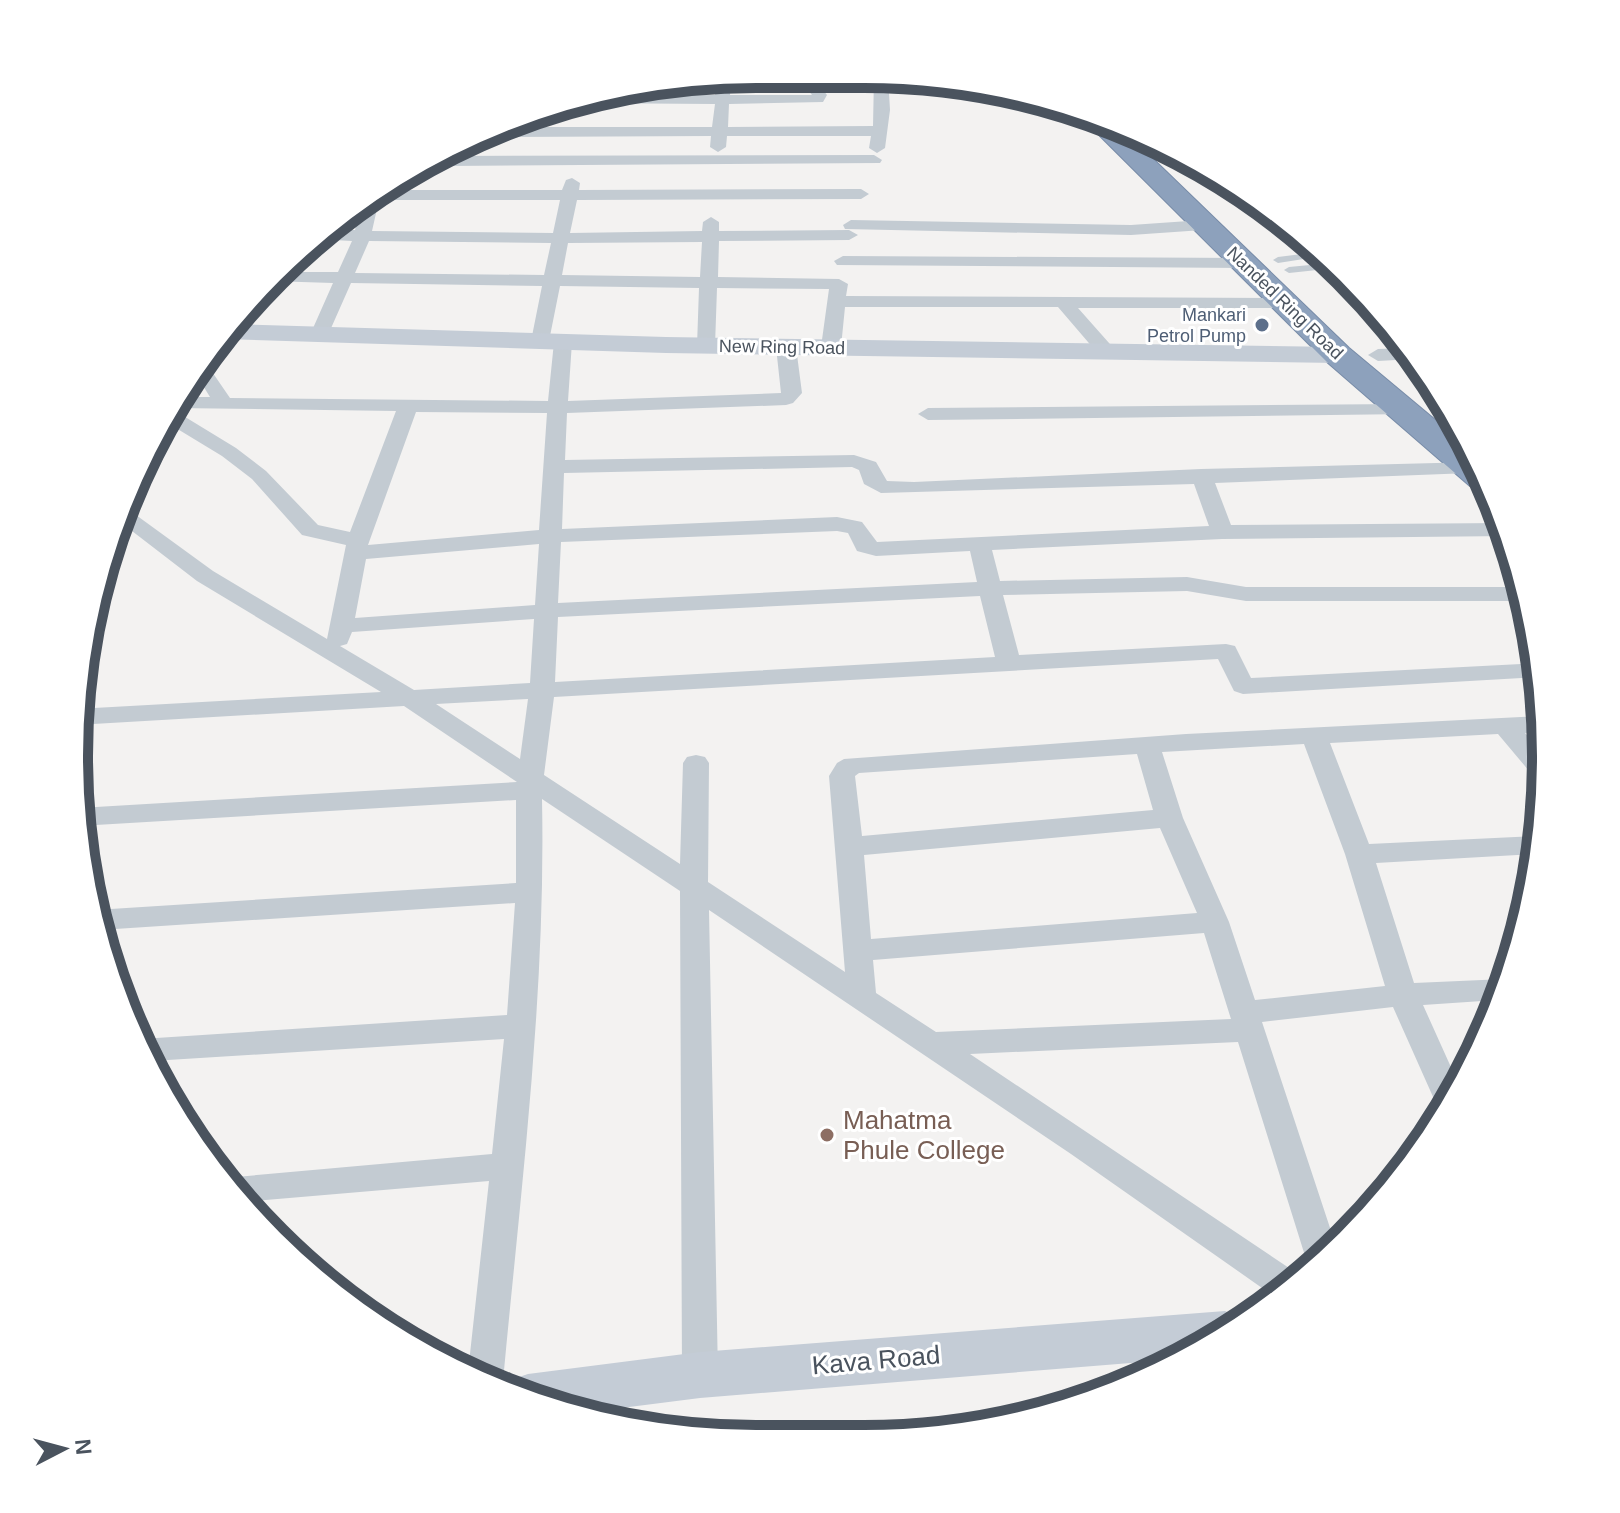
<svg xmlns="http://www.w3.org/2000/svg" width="1620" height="1513" viewBox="0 0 1620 1513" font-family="Arial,sans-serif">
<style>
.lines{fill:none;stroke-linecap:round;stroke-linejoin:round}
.highway-casing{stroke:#788ca8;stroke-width:2}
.lane{fill:#c3cbd2;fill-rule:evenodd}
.street{fill:#c3cbd2;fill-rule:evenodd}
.secondary{fill:#c4ccd6;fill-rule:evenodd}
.highway{fill:#8da1bc;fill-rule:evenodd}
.service-dot{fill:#5c6f8a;stroke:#fff;stroke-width:3}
.education-dot{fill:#8d6e63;stroke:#fff;stroke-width:3}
.labels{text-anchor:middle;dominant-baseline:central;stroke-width:6;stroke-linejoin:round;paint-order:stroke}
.far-street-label{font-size:18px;fill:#4a535e;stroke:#fff}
.far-service-label{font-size:18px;fill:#4e5e75;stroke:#fff;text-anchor:end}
.near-education-label{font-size:26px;fill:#785e54;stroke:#fff;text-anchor:start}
.near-street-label{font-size:26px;fill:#4a535e;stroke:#fff}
.rim{fill:none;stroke:#4a535e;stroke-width:10}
</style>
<rect width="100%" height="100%" fill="#f3f2f1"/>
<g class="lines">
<g class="highway-casing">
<path id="highway" d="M1086 114 1121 128 1349 348 1470 449 1487 488 1470 486 1327 362 1087 123 1083 118Z"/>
</g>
<g class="lane">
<path d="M1318 252 1323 256 1278 263 1273 260 1278 257Z"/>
<path d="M1331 263 1336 268 1289 273 1284 270 1289 267Z"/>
</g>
<g class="street">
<path d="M888 76 890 110 885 148 877 153 869 148 871 136H727L726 147 718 152 710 147 711 136 491 137 485 134 505 127H712L715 104 576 103 596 96 715 95 717 83H731L730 95H812L800 80 814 79 827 95 823 102 729 104 728 127 873 126 874 77Z"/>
<path d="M874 155 882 160 880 163 448 166 440 161 448 156Z"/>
<path d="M572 178 580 183 579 190 861 189 869 194 861 199 577 200 570 233 702 231 703 222 711 217 719 222V231L849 230 858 235 849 240 719 241 718 277 839 279 848 284 846 296 1284 298 1293 303 1284 308H1078L1117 352 1107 358 1100 356 1058 307H845L841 347 831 353 821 347 829 289 717 288 715 346 706 352 697 346 699 288 560 286 549 341 540 347 531 341 542 286 351 283 328 335 319 341 310 335 333 283 270 281 281 272H338L352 241 315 239 325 230H355L362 202 381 190H562L566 180ZM379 200H560L553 233 372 231ZM369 241 551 243 544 275 355 273ZM702 242 700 277 562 275 568 243Z"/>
<path d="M851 220 1131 225 1203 220 1211 225 1203 230 1131 235 845 229 843 225Z"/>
<path d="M843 256 1243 258 1252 263 1243 268 837 265 834 261Z"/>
<path d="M563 336 572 342 568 401 781 393 776 347 786 341 796 347 802 393 793 403 786 405 567 413 565 460 854 455 876 462 887 481 914 482 1201 469 1476 462 1479 469 1470 473 1215 483 1231 525 1504 523 1509 536 1222 539 992 550 1000 581 1187 577 1246 587H1521L1525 601H1246L1187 591 1003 595 1019 655 1226 644 1235 646 1251 678 1539 663 1540 677 1243 694 1234 691 1218 659 554 697 544 775 680 864 683 763 687 757 696 755 705 757 709 763 708 882 845 972 829 776 837 763 844 759 1186 734 1542 716V732L1525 733 1543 754 1544 780 1535 778 1498 734 1330 743 1369 844 1539 836 1536 854 1376 863 1414 983 1505 979 1497 1000 1423 1005 1459 1085 1444 1110 1439 1108 1434 1099 1393 1007 1262 1022 1336 1246 1314 1269H1311L1306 1259 1238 1042 970 1054 1301 1276 1275 1297 1071 1154 709 910 718 1375 713 1387 700 1392 687 1387 682 1375 680 891 542 799C546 994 521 1187 503 1381L500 1388 468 1372 489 1181 243 1202 224 1178 492 1154 504 1039 152 1061 141 1039 507 1015 515 903 100 930 95 910 516 883V800L79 826V808L517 782 404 706 76 725V709L381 692 197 581 119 521 125 507 213 571 327 639 346 545 302 535 252 479 222 456 166 422 174 411 177 412 236 448 266 471 318 525 350 532 396 411 175 408 183 397H210L197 376 206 363 230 398 548 401 554 342ZM416 412 547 413 539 530 368 545ZM852 467 859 470 864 484 881 493 1194 484 1209 526 877 542 862 522 837 517 562 529 564 473ZM837 531 848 533 857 551 876 556 970 551 977 582 558 603 561 542ZM539 544 535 605 355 618 366 559ZM980 596 995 657 555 682 558 617ZM534 619 530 683 414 690 340 646 347 644 352 632ZM528 699 520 759 436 704ZM1304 744 1345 854 1385 986 1255 1000 1229 922 1183 818 1162 752ZM1137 754 1153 810 862 836 855 776 859 773ZM1160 828 1197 913 871 939 864 855ZM1204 933 1231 1019 936 1032 876 993 873 960Z"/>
<path d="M1407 348 1414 359 1378 361 1368 355 1378 349Z"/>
<path d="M1403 404 1413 410 1410 414 928 420 918 414 928 408Z"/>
<path d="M1449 407 1456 418 1443 417 1440 413Z"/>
</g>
<g class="secondary">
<path d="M231 324 666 337 1338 347 1347 349 1351 355 1347 361 1338 363 666 353 222 339Z"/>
<path d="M1225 1311 1244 1320 1205 1347 1180 1359 700 1398 582 1413 506 1390 510 1380 528 1374 700 1352Z"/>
</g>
<use href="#highway" class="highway"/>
</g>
<circle class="service-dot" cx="1262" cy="325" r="8"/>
<circle class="education-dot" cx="827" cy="1135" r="8"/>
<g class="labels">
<g class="far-street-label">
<text transform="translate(1285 303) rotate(44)">Nanded Ring Road</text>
<text transform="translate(782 347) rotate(1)">New Ring Road</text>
</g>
<g class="far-service-label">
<text x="1246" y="315">Mankari<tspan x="1246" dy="21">Petrol Pump</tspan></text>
</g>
<g class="near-education-label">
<text x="843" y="1120">Mahatma<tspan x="843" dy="30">Phule College</tspan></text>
</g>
<g class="near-street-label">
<text transform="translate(876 1360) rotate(-5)">Kava Road</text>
</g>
</g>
<path d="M0 0H1620V1513H0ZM756 88H864A668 668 0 0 1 1532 756V757A668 668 0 0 1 864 1425H756A668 668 0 0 1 88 757V756A668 668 0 0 1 756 88Z" fill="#fff" fill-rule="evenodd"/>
<path class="rim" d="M756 88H864A668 668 0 0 1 1532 756V757A668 668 0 0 1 864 1425H756A668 668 0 0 1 88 757V756A668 668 0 0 1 756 88Z"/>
<g transform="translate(64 1449) rotate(84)" stroke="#ffffff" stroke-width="6" paint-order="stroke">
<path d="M0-6L14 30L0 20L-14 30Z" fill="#4a535e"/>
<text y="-12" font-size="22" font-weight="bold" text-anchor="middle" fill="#4a535e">N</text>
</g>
</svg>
